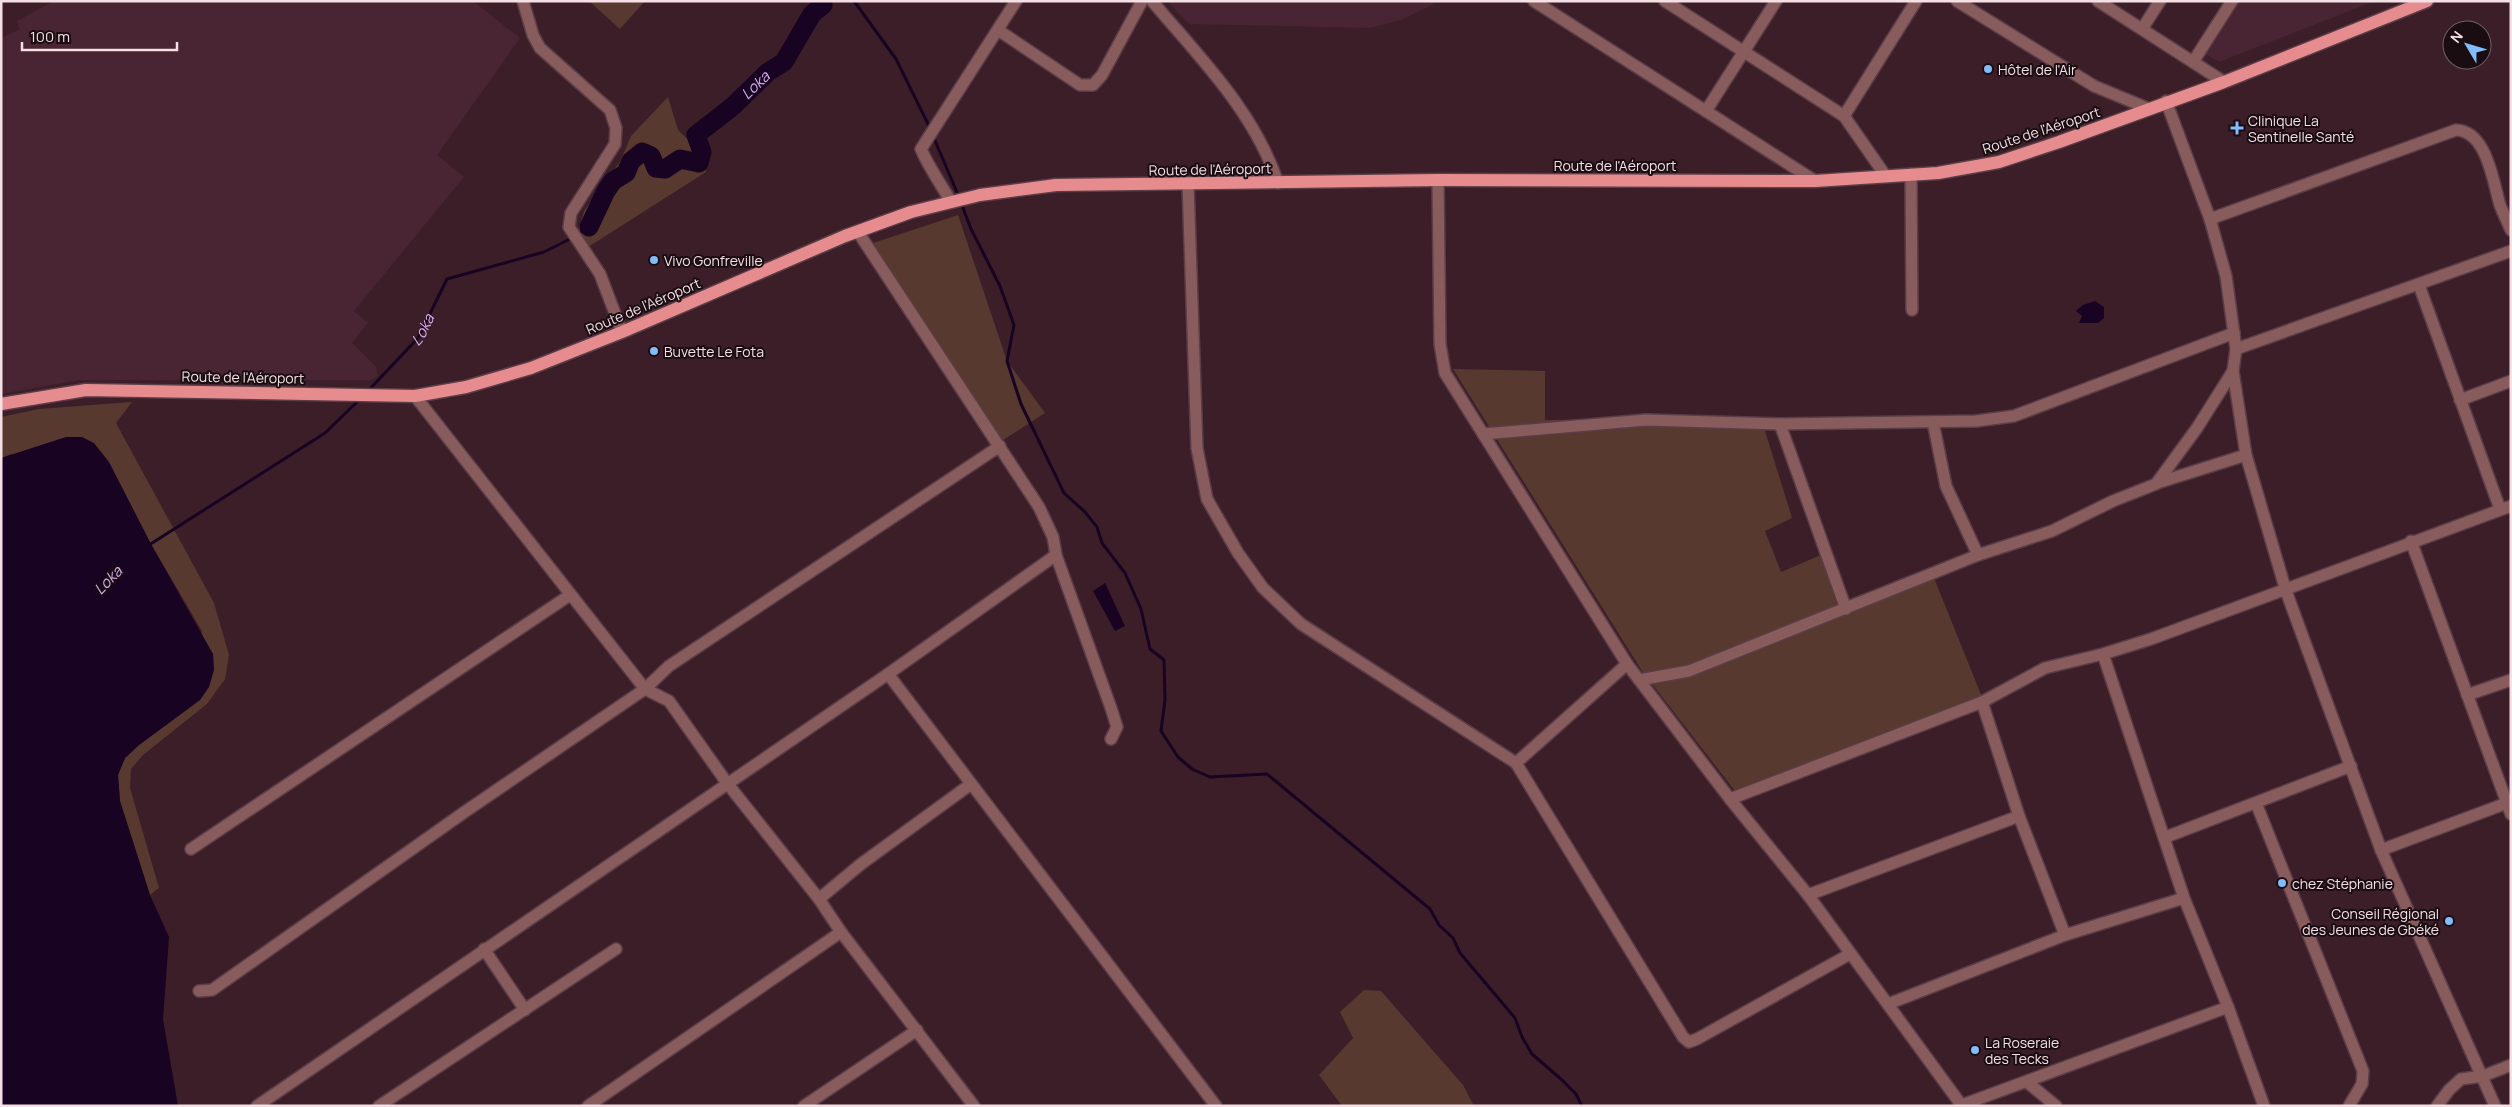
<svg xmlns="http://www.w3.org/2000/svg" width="2512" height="1107" viewBox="0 0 2512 1107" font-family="Manrope,sans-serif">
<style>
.built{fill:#492432}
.green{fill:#57392f}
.water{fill:#190322}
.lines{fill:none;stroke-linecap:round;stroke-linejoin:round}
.stream{stroke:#190322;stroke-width:3}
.river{stroke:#190322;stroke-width:19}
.minor-casing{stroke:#5a3d47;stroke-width:14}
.major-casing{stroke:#5a3d47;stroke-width:15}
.minor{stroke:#885c5c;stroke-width:11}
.major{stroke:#e68c8e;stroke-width:12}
.poi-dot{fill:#82bcfa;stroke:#1a0d12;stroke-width:2}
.labels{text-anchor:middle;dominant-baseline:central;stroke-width:4;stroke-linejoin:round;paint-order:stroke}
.poi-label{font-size:14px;fill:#f5e0e6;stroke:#1a0d12;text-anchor:start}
.street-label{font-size:14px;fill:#f5e0e6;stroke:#1a0d12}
.water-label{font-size:15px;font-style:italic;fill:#daafee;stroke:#1a0d12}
</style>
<rect width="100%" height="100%" fill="#3c1e29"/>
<g class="built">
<path d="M54 1H473L520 38 437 155 464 177 354 311 368 323 352 343 376 367 378 376 371 380H79L1 394V38L20 29 17 21Z"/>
<path d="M1167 1H1435L1432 5 1401 20 1370 28 1189 24Z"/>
<path d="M2238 1H2375L2219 62 2205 54Z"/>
</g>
<g class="green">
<path d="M589 1H645L620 29Z"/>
<path d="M668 97 678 130 706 157V172L588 247 578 232 584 211 621 160 631 136Z"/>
<path d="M958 215 1007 361 1045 413 997 444 867 245Z"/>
<path d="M1453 369 1545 371V420L1761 418 1792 518 1765 531 1781 572 1828 552 1846 600 1930 568 1982 697 1735 791 1642 671Z"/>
<path d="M132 402 116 423 214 603 229 655 225 679 207 704 143 755 131 769 130 788 159 888 150 895 120 801 118 775 125 758 139 745 200 700 202 631 151 544 12 454 1 458V417L39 409Z"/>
<path d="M1364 990 1381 991 1463 1085 1474 1106H1342L1319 1075 1353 1038 1340 1012Z"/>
</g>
<g class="water">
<path d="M2095 301 2104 307V318L2098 323H2079L2082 316 2076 311 2083 305Z"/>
<path d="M66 437H82L94 443 109 462 151 544 213 654 214 670 209 687 200 700 139 745 125 758 118 775 120 801 150 895 169 937 163 1019 178 1106H1V458Z"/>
<path d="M1105 583 1125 626 1115 631 1093 591Z"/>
</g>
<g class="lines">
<g class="stream">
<path d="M854 1 896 59 931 130"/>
<path d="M933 136 959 197"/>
<path d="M961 203 971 229 1000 286 1014 325 1007 361 1021 404 1064 493 1085 512 1097 527 1102 543 1125 573 1141 609 1150 649 1164 660 1165 700 1161 731 1178 757 1192 769 1210 777 1267 774 1430 909 1439 925 1453 938 1460 953 1515 1018 1522 1037 1532 1054 1562 1080 1576 1094 1582 1106"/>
<path d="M577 235 589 227"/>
<path id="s1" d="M367 392 418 338 447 279 544 252 572 238"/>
<path d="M149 545 325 433 359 400"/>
</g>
<path class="river" id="s2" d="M589 227 606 191 613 181 626 173 631 161 642 152 651 156 656 168 665 169 680 159 699 163 702 152 696 135 732 107 768 72 784 62 812 14 823 5 822 1"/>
<g class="minor-casing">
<g id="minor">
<path d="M523 1 533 35 540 48 610 110 616 128 615 144 571 213 569 227 600 274 622 332"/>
<path d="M1152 1C1200 58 1254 111 1278 183"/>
<path d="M1534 1 1815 181"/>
<path d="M1665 1 1844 116 1885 175"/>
<path d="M1957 1 2094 86 2147 108"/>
<path d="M2098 1 2224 82"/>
<path d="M2142 29 2160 1"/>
<path d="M998 30 1080 85H1093L1102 75 1142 1"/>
<path d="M2193 62 2232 1"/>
<path d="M2166 101 2210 219 2226 276 2236 349 2233 371 2246 455 2286 591 2381 850 2495 1106"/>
<path d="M1706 111 1776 1"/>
<path d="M1844 116 1916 1"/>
<path d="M1911 174 1912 310"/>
<path d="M1438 180 1440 344 1445 373 1627 664 1730 799 1808 895 1962 1106"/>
<path d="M1188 184 1197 448 1207 499 1238 553 1263 588 1301 624 1516 763 1683 1037 1689 1042 1697 1039 1850 954"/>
<path d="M951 202C941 184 929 168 921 149L1016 1"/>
<path d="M2210 219 2456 130C2487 131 2493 182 2500 205 2503 213 2507 221 2511 230"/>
<path d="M858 232 1039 507 1053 537 1056 555 1111 708 1117 727 1111 739"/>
<path d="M2419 285 2500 509"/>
<path d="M2236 349 2511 251"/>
<path d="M415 396 645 689 669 701 727 783 819 899 841 932 974 1106"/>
<path d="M2460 400 2511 381"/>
<path d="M1933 422 1946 486 1978 555"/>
<path d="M1780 424 1846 609"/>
<path d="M1483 434 1646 420 1780 424 1976 421 2014 416 2234 333"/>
<path d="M2157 483 2246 455"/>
<path d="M2411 541 2511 814"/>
<path d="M2103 654 2184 898 2228 1007 2264 1106"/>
<path d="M888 674 1216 1106"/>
<path d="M1639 680 1689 671 1978 555 2052 531 2113 501 2156 484 2197 428 2233 371"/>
<path d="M2467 695 2511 680"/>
<path d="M1982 702 2019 816 2065 935"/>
<path d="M1516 763 1627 664"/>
<path d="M1730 799 1982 702 2045 668 2103 654 2151 639 2511 506"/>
<path d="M2256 803 2363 1071 2362 1084 2349 1106"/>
<path d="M2166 837 2351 766"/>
<path d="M191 849 570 595"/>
<path d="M2381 850 2507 803"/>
<path d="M1808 895 2019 816"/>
<path d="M819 899 861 864 971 784"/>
<path d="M484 949 525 1010"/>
<path d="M199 991 212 990 466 811 645 689 669 666 1000 446"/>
<path d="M1888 1004 2065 935 2184 898"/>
<path d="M2027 1082 2056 1106"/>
<path d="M1962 1105 2228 1007"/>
<path d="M257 1106 888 674 1056 555"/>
<path d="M379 1106 616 949"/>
<path d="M588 1106 841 932"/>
<path d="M804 1106 917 1030"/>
<path d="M2437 1106 2449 1090 2461 1079 2483 1076 2511 1065"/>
</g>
</g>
<g class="major-casing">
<path id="major" d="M1 404 86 390 415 396 466 387 531 368 622 332 845 236 911 212 980 195 1056 185 1438 180 1815 181 1938 173 1999 162 2059 142 2224 82 2427 1"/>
</g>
<use href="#minor" class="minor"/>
<use href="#major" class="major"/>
</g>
<g class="poi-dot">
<circle cx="1988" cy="69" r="5"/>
<path d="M2234.5 120.5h5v5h5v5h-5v5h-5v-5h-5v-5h5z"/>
<circle cx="654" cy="260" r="5"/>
<circle cx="654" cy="351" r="5"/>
<circle cx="2282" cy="883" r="5"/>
<circle cx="2449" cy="921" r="5"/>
<circle cx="1975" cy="1050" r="5"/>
</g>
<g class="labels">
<g class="poi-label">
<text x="1998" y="69">Hôtel de l'Air</text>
<text x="2248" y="120">Clinique La<tspan x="2248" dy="16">Sentinelle Santé</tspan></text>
<text x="664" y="260">Vivo Gonfreville</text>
<text x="664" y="351">Buvette Le Fota</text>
<text x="2292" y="883">chez Stéphanie</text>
<text x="2439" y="913" text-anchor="end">Conseil Régional<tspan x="2439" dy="16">des Jeunes de Gbéké</tspan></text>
<text x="1985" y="1042">La Roseraie<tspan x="1985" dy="16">des Tecks</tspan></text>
</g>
<g class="street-label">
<text transform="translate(2041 130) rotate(-18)">Route de l'Aéroport</text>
<text x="1615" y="165">Route de l'Aéroport</text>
<text transform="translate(1210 169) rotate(-1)">Route de l'Aéroport</text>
<text transform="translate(643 306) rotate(-23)">Route de l'Aéroport</text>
<text transform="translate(243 377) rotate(1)">Route de l'Aéroport</text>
</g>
<g class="water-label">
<text stroke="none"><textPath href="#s2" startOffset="271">Loka</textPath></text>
<text stroke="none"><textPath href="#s1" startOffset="84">Loka</textPath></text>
<text transform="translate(108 580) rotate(-46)">Loka</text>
</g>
</g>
<rect width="2512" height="1107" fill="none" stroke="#f5e0e6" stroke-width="5"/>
<g transform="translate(2467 45) rotate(308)"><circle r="24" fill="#1a0d12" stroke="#726167"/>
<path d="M0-4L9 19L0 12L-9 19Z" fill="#82bcfa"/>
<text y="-8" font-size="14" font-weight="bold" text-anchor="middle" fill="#f5e0e6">N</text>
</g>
<path d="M22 42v8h155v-8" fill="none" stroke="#f5e0e6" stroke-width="2.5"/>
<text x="30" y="42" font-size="15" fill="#f5e0e6" stroke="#1a0d12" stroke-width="4" paint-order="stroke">100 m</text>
</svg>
